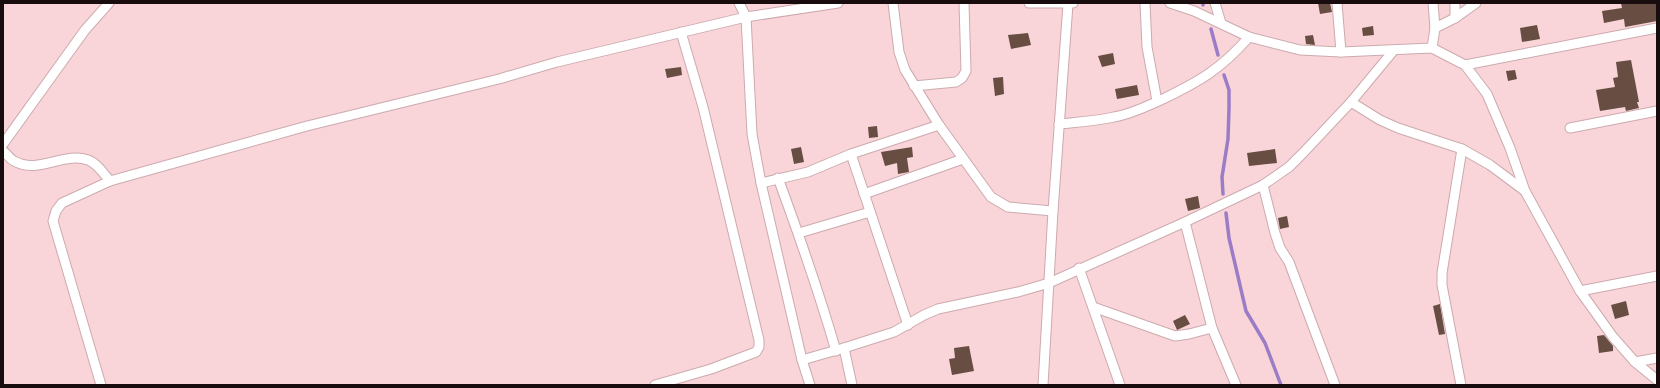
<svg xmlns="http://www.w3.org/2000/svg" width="1660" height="388" viewBox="0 0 1660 388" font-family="'PT Sans',sans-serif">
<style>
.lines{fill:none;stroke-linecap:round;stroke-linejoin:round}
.stream{stroke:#9b7cc7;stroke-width:3.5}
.building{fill:#684d42}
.street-casing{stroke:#ccaaae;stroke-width:11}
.street{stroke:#fff;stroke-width:9}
</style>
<rect width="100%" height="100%" fill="#f9d5d9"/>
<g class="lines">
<g class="stream">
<path d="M1203 3V5"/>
<path d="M1211 29 1218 55"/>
<path d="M1223 194 1222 177 1228 139 1229 108V90L1224 75"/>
<path d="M1226 213 1229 238 1246 311 1265 343 1281 385"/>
</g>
</g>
<g class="building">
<path d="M1318 3H1330L1332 12 1320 14Z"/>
<path d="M1621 3H1657V21L1625 27 1624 19 1604 23 1602 11 1622 8Z"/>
<path d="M1537 25 1540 39 1522 42 1520 28Z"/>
<path d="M1373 26 1374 35 1363 36 1362 28Z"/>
<path d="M1028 33 1031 45 1011 49 1008 35Z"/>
<path d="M1313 35 1315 45 1306 44 1305 36Z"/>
<path d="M1113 53 1115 64 1102 67 1098 56Z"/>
<path d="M1631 60 1639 102H1637L1639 108 1626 111 1625 107 1600 111 1596 90 1615 87 1613 78 1618 77 1616 62Z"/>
<path d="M681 67 682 75 667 78 665 69Z"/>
<path d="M1515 70 1517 79 1508 81 1506 71Z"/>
<path d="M1003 77 1004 94 995 96 993 78Z"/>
<path d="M1137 85 1139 95 1117 99 1115 89Z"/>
<path d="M877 126 878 137 869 138 868 127Z"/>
<path d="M801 147 804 162 794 164 791 149Z"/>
<path d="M912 147 913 157 907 158 909 172 898 174 897 163 885 166 881 152Z"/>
<path d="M1275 149 1277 163 1249 166 1247 153Z"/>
<path d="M1198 196 1200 208 1188 211 1185 199Z"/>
<path d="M1287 216 1289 227 1280 229 1278 218Z"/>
<path d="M1626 301 1629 315 1615 319 1611 305Z"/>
<path d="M1440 304 1445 334 1439 335 1433 306Z"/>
<path d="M1185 315 1190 324 1177 330 1173 321Z"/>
<path d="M1604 335 1613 346V351L1599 353 1597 336Z"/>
<path d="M969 346 974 371 952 375 949 359 955 358 954 348Z"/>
</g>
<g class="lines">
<g class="street-casing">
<g id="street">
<path d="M739 3 746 17 752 134 761 183 802 360 810 385"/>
<path d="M893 3 899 52 905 70 939 125 991 197 1008 207 1053 211"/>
<path d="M1029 3H1073"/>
<path d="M1145 3 1147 47 1157 101"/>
<path d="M1170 3 1194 11 1249 37 1300 50 1341 52 1432 48 1465 65 1487 94 1510 148 1525 191 1580 291 1613 337 1635 362 1657 380"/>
<path d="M1215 3 1221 23"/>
<path d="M1337 3 1341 52"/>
<path d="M1455 18V3"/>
<path d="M1435 28 1455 18 1476 3"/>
<path d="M1432 48 1435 28 1433 3"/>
<path d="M1465 65 1657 28"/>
<path d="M914 86 956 82 962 78 966 71 964 3"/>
<path d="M1351 102 1380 120 1398 128 1462 149 1490 165 1525 191"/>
<path d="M1059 124C1078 122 1096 121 1114 117 1132 114 1147 106 1163 99 1200 81 1221 69 1249 37"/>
<path d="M1570 128 1657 111"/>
<path d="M3 144 85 30 109 3"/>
<path d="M3 151C7 154 10 159 14 161 39 175 64 151 88 160 97 163 104 174 110 181"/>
<path d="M851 154 908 325"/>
<path d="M778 178C799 235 819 292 836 351"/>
<path d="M761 183 808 172 851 154 939 125"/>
<path d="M1263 185 1275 233 1280 248 1289 262 1335 385"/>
<path d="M864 194 963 159"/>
<path d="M1185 222 1212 328 1236 385"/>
<path d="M799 233 870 212"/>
<path d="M1079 268 1120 385"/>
<path d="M1580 291 1657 276"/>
<path d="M1093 307 1175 336 1189 334 1212 328"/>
<path d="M844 348 852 385"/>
<path d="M802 360 844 348 894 332 924 315 938 309 1018 292 1049 283 1185 222 1263 185 1289 167 1303 153 1351 102 1394 50"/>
<path d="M1635 362 1657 358"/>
<path d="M101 385 53 221 56 211 62 203 110 181 307 126 499 79 557 62 746 17 838 3"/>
<path d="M655 385 711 369 756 352 759 347V340L703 107 681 32"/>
<path d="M1043 385 1053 211 1068 4"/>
<path d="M1461 385 1442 285V273L1462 149"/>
</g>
</g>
<use href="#street" class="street"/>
</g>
<rect width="1660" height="388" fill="none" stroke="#180c0e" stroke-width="8"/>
</svg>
